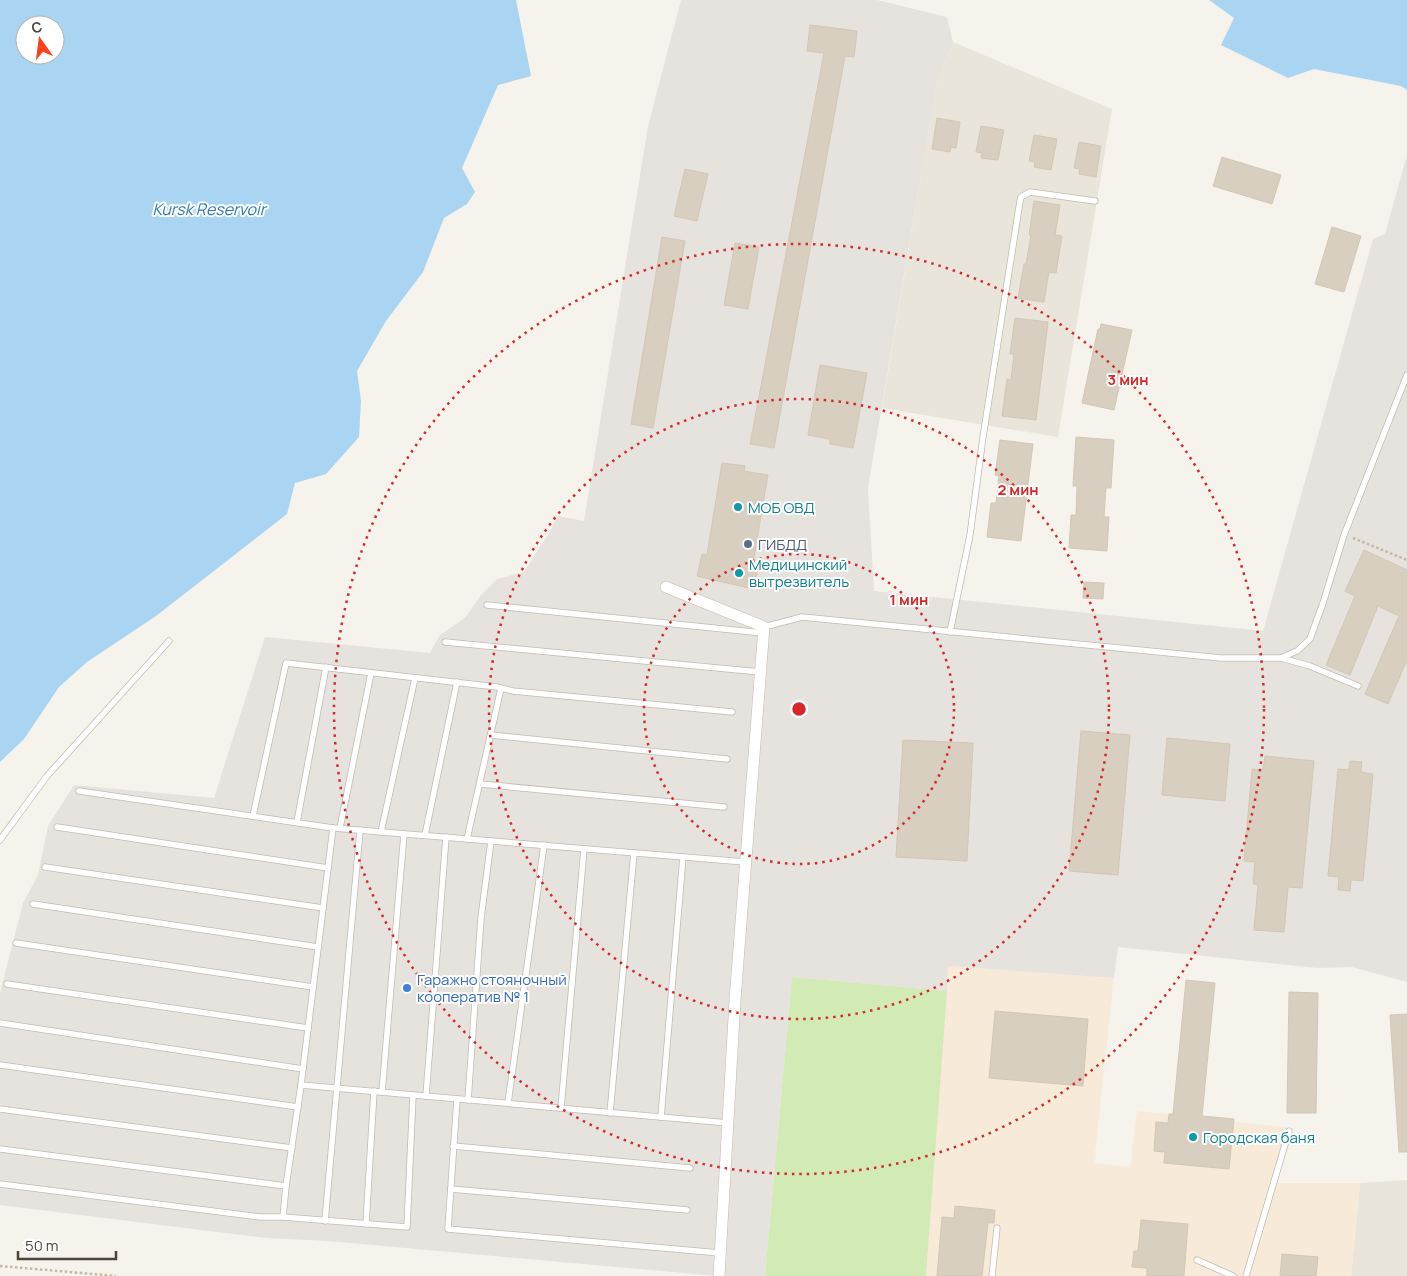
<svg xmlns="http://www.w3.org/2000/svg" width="1407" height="1276" viewBox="0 0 1407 1276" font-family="Manrope,sans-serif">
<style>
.residential{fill:#eae5da}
.commercial{fill:#f7ead8}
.industrial{fill:#e6e2dd}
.green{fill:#d2eab5}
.water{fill:#a9d4f2;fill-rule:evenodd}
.building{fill:#d8cfc1;stroke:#d3c7b4}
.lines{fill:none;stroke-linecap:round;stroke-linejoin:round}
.service-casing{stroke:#c2bbae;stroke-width:7}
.minor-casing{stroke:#c2bbae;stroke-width:12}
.path{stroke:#c4b79f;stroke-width:2.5;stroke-dasharray:2.5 2.5;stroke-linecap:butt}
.service{stroke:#fff;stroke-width:5.5}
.minor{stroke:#fff;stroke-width:11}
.ring{fill:none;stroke:#d62828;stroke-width:2.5;stroke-dasharray:2.5 5}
.culture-dot{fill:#0f9aa8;stroke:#fff;stroke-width:2}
.service-dot{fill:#5c6f8a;stroke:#fff;stroke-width:2}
.shop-dot{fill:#3f7fe0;stroke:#fff;stroke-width:2}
.labels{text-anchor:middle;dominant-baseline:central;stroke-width:4;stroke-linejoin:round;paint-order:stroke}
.culture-label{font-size:15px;fill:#0d838f;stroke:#fff;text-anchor:start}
.service-label{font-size:15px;fill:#4e5e75;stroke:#fff;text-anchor:start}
.shop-label{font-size:15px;fill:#366cbe;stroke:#fff;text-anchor:start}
.water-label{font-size:16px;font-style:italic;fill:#2e7ab2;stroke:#fff}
.centre{fill:#d62828;stroke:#fff;stroke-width:2.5}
.ring-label{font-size:15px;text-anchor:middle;font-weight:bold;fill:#d62828;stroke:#fff;stroke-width:4;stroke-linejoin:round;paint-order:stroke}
</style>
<rect width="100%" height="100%" fill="#f6f3ec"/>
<g class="residential">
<path d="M953 42 1112 109 1058 437 882 408 937 80Z"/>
<path d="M1407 1180V1276H1351L1360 1183Z"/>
</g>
<path class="commercial" d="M948 966 1114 978 1094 1163 1130 1167 1137 1111 1293 1128 1277 1183H1360L1351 1276H926Z"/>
<path class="industrial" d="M681 0H877L947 17 953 42 937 80 868 488 874 591 1263 631 1373 239 1385 234 1407 155V982L1352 967 1317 968 1118 947 1114 978 948 966 947 991 792 977 765 1276H717L328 1241 267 1238 0 1205V993L23 903 38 875 48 826 74 785 214 798 265 637 430 653 440 635 465 618 481 595 497 579 524 572 549 533 558 516 584 521 648 126Z"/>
<path class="green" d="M792 977 947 991 926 1276H765Z"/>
<g class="water">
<path d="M0 0H516L531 76 498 85 462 168 475 192 467 204 444 218 423 272 386 321 357 371 361 401 359 437 326 474 295 483 287 514 156 616 87 662 59 687 24 739 0 762ZM25 25H55V55H25Z"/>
<path d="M1209 0H1407V90L1401 86 1314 69 1288 78 1221 45 1234 18Z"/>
</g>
<g class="building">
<path d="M810 25 857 31 854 57 845 56 774 448 750 444 824 53 807 51Z"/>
<path d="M937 118 960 122 956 148 951 147 950 152 932 149Z"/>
<path d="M981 126 1004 130 998 160 981 158 982 153 976 152Z"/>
<path d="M1034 135 1057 139 1051 170 1034 167 1035 162 1029 161Z"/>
<path d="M1079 142 1101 146 1096 177 1079 174 1080 169 1074 168Z"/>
<path d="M1222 157 1281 175 1272 204 1213 186Z"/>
<path d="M685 169 708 174 697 221 674 216Z"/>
<path d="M1034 201 1060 205 1055 235 1062 236 1056 273 1049 272 1044 302 1018 298 1024 264H1026L1031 235H1029Z"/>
<path d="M1332 227 1361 236 1344 292 1315 284Z"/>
<path d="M662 237 685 241 653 428 631 424Z"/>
<path d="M735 243 759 247 748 309 724 305Z"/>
<path d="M1015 318 1048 322 1036 420 1002 416 1007 379 1011 380 1014 354H1010Z"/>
<path d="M1101 324 1132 330 1114 410 1082 403 1098 329H1100Z"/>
<path d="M820 365 867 373 853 448 830 444V439L808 435Z"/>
<path d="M1076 437 1114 440 1111 488H1106L1104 517H1109L1107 551 1069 548 1071 515H1076L1077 486H1073Z"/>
<path d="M1000 440 1033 444 1021 541 987 537 991 503H996L999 476 995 475Z"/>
<path d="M722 463 745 466 744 471 768 475 753 563 759 565 753 589 697 576 702 554 707 555Z"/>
<path d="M1364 550 1407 570V660L1388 704 1365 694 1399 616 1378 606 1350 675 1326 665 1355 596 1345 591Z"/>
<path d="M1084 582 1104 583 1103 599 1083 598Z"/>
<path d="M1081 731 1130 735 1118 875 1069 871Z"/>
<path d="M1167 738 1230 744 1225 801 1162 795Z"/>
<path d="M903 740 973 743 967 861 896 857Z"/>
<path d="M1265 756 1314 761 1302 888 1288 887 1284 932 1254 930 1258 885 1253 884 1255 862 1244 861 1252 769 1263 770Z"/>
<path d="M1350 761 1362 762 1361 772 1373 774 1363 881 1351 880 1350 891 1338 890 1339 877 1328 876 1338 769 1349 770Z"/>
<path d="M1186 980 1215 983 1202 1116 1234 1119 1229 1169 1164 1163 1165 1152 1154 1151 1156 1122 1168 1123 1169 1114H1173Z"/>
<path d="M1289 992 1318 993 1316 1113H1287Z"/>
<path d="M995 1011 1088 1019 1083 1086 989 1078Z"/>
<path d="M1407 1014V1152H1399L1390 1015Z"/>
<path d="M955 1206 995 1210 994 1223H988L982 1276H937L942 1217 954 1218Z"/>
<path d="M1141 1220 1188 1224 1184 1276H1147V1268L1132 1267 1134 1251H1138Z"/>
<path d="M1282 1254 1318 1257 1316 1276H1280Z"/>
</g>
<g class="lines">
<g class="service-casing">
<g id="service">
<path d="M487 605 763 633"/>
<path d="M764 627 802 617 1221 658H1281L1297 651 1310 639 1323 603 1344 535 1407 375"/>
<path d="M950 632 970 535 983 437 1020 201 1021 197 1030 192 1095 201"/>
<path d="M445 642 760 672"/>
<path d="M1281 658 1310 666 1358 686"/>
<path d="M491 735 727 759"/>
<path d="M480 784 724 807"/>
<path d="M79 791 333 828"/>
<path d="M253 816 286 663 497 687 513 691 732 712"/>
<path d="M297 822 326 667"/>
<path d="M57 827 328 868"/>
<path d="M340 828 371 673"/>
<path d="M381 832 415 678"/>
<path d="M425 835 457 682"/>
<path d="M467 839 501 688"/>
<path d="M0 840 47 776 169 641"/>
<path d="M45 867 323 908"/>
<path d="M33 904 318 947"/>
<path d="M16 943 313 987"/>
<path d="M7 984 308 1028"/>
<path d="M0 1023 303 1069"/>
<path d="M0 1065 298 1107"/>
<path d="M382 1092 404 834"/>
<path d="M426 1096 446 837"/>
<path d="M457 1099 448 1229 720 1253"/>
<path d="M468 1100 481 918 491 841"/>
<path d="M508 1103 544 845"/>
<path d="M561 1108 584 849"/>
<path d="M0 1109 292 1148"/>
<path d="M610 1113 634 853"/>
<path d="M661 1117 683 857"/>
<path d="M728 1123 301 1085 333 828 745 862"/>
<path d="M453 1146 690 1168"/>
<path d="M0 1149 286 1186 301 1085"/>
<path d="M0 1184 260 1217H283L286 1186"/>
<path d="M451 1189 687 1210"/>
<path d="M283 1217 407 1227 413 1095"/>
<path d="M325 1221 360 830"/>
<path d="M366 1224 374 1091"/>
<path d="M1197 1260 1233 1276"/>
<path d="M992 1276 997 1228"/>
<path d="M1246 1276 1289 1131"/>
</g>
</g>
<g class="minor-casing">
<path id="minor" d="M666 587 764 627 735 1000 719 1276"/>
</g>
<g class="path">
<path d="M1353 538 1407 560"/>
<path d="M0 1266 116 1276"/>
</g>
<use href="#service" class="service"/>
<use href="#minor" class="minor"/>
</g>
<g class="ring">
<circle cx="799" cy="709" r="155"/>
<circle cx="799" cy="709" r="310"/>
<circle cx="799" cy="709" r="465"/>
</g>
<g class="culture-dot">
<circle cx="738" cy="507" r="5"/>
<circle cx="739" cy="573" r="5"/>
<circle cx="1193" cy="1137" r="5"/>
</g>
<circle class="service-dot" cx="748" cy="544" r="5"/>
<circle class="shop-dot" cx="407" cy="988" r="5"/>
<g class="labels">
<g class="culture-label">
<text x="748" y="507">МОБ ОВД</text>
<text x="749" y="564">Медицинский<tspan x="749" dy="17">вытрезвитель</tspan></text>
<text x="1203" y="1137">Городская баня</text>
</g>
<g class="service-label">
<text x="758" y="544">ГИБДД</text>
</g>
<g class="shop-label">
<text x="417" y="979">Гаражно стояночный<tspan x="417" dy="17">кооператив № 1</tspan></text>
</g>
<g class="water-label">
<text x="209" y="209">Kursk Reservoir</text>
</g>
</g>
<circle cx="799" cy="709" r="8" class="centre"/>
<g class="ring-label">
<text x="1128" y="385">3 мин</text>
<text x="1018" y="495">2 мин</text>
<text x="909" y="605">1 мин</text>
</g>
<g transform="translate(40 40) rotate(346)"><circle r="24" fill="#ffffff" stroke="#b7b4b0"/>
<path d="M0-4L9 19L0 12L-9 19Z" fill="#fc3f1d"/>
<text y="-8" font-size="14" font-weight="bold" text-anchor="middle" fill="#4b4439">С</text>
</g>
<path d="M18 1251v8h98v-8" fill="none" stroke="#4b4439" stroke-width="2.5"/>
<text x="25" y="1251" font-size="15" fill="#4b4439" stroke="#ffffff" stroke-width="4" paint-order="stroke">50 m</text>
</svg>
